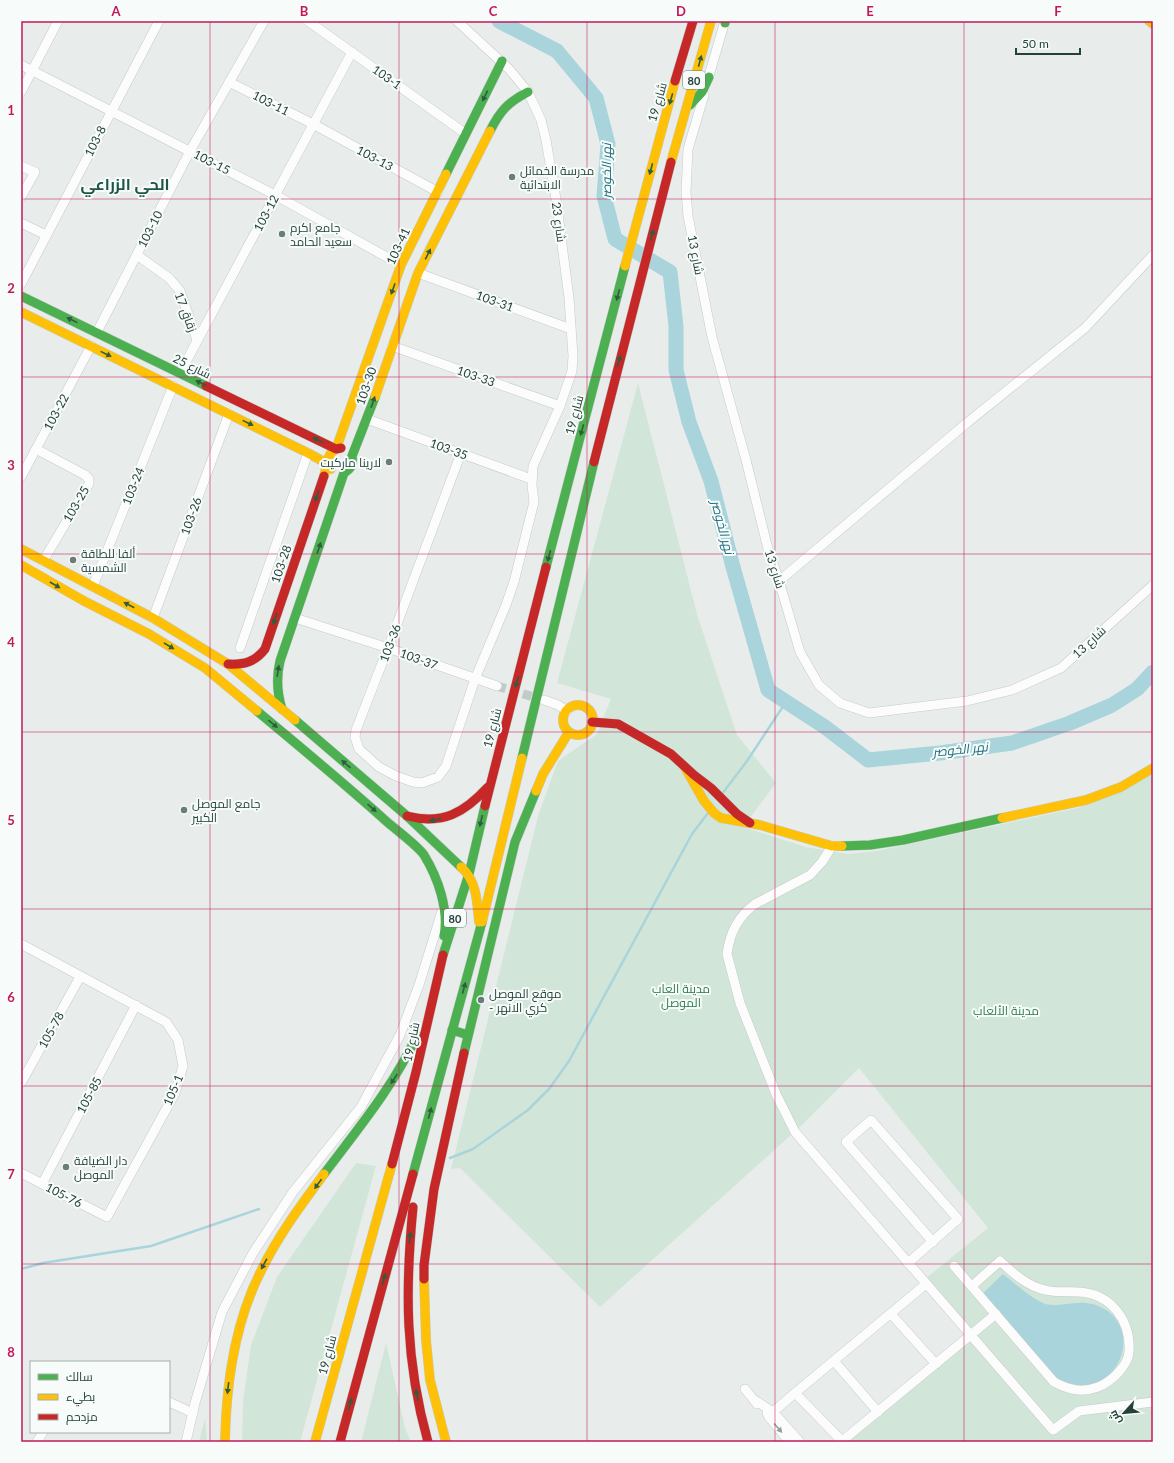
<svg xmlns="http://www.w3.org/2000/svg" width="1174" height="1463" viewBox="0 0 1174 1463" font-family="Lato,Cairo,sans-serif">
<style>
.green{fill:#d1e6d8}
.water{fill:#a9d4db}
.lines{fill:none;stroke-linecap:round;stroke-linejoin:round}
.stream{stroke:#a9d4db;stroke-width:2.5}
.river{stroke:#a9d4db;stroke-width:15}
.street-tunnel{stroke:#c1cbc8;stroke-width:9;stroke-dasharray:9 4.5;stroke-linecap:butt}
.street-casing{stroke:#c5cac8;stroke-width:10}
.fast-casing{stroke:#c3cbc8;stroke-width:10}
.slow-casing{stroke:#c3cbc8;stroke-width:10}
.jam-casing{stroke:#c3cbc8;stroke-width:10}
.street{stroke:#fcfcfc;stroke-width:9}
.fast{stroke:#4caf50;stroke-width:9}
.slow{stroke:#ffc107;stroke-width:9}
.jam{stroke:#c62828;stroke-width:9}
.oneway{fill:#2e5d40}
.oneway2{fill:#909f9b}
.grid{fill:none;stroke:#c2185b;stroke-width:1;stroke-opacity:0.55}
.poi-dot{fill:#697e78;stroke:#f7fbf9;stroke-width:1.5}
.labels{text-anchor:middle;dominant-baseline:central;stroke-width:4;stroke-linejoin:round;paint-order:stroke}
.shield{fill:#f7fbf9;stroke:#637a73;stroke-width:1}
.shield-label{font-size:11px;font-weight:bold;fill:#24423a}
.street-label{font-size:12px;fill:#24423a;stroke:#f7fbf9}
.poi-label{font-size:12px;fill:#24423a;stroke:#f7fbf9;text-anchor:start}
.park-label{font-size:12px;fill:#2d7a4b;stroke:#f7fbf9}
.water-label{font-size:13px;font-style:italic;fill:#1c6f80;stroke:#f7fbf9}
.district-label{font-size:16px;font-weight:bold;fill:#1f5548;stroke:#f7fbf9}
.neatline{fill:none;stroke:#c2185b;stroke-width:1.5}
.grid-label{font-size:13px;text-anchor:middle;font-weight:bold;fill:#c2185b}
</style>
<rect width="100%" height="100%" fill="#e8edeb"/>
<g class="green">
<path d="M638 383 697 614 737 735 776 783 743 827 806 847 848 854 877 851 1078 808 1153 773V1442H846L975 1337 926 1278 988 1228 859 1068 800 1127 600 1307 460 1168 451 1169 538 816 558 761 597 734 611 699 557 683Z"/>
<path d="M356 1163 376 1166 300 1442H242L243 1401 251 1345 277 1277Z"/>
<path d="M386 1343 405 1428 411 1442H361Z"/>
<path d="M205 1418 207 1442H199Z"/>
</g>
<path class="water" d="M1003 1274C1016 1284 1030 1298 1045 1304 1057 1307 1067 1303 1079 1303 1091 1302 1106 1307 1114 1317 1141 1349 1105 1399 1067 1384 1061 1381 1056 1377 1050 1372L982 1294Z"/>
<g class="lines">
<g class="stream">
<path d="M722 794 747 761 786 702"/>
<path d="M450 1158 473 1149 528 1110 549 1089 569 1061 692 834 708 813"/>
<path d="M21 1269 43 1263 151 1246 259 1209"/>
</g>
<path class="river" d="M499 21 557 51 596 98 608 144 604 196 615 239 670 272 676 326V370L689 422 711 481 733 567 768 690 825 727 868 760 940 753 1012 743 1070 723 1112 705 1137 689 1153 672"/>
<path class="street-tunnel" d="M497 686 540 699"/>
<g class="street-casing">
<g id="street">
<path d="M308 21 466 134"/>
<path d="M457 21 509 69 528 92 541 120 546 140 556 199 569 298 573 356 572 371 560 406 533 466 532 485 534 502 514 582 506 605 475 679 446 766 438 777 422 783 413 782 396 776 379 767 359 749 355 737 356 730 388 648 461 453"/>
<path d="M21 65 275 195 401 265"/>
<path d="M708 79 725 21"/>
<path d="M229 82 313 124 438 192"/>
<path d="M21 92 58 21"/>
<path d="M704 95 688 149 686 192 688 216 712 337 746 460 768 549 779 581 800 652 819 685 840 703 869 713 967 701 1012 690 1061 668 1153 585"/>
<path d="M21 166 35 172 21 197"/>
<path d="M21 223 46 235"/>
<path d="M137 255 169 278 180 291 197 340"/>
<path d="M418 273 571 329"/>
<path d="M21 284 159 21"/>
<path d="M97 332 190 151 264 21"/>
<path d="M392 346 560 406"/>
<path d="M180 373 352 52"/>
<path d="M367 419 531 479"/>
<path d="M36 449 85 475 89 479V484L43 561"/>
<path d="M21 477 91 346"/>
<path d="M779 581 968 422 1085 328 1153 255"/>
<path d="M93 586 173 386"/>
<path d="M153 618 229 414"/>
<path d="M295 618 388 648 497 686"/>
<path d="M240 648 308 453"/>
<path d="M544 700 558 705 567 711"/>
<path d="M832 846 822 862 810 875 755 904C738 917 730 932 727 954L740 1003 776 1094 795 1132 1053 1430 1079 1411 1153 1402"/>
<path d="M21 944 166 1022 178 1040 183 1066 175 1093 107 1217 21 1173"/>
<path d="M21 1083 80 977"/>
<path d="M42 1184 136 1005"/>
<path d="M908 1263 958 1219 871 1120 846 1142 933 1242"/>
<path d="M954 1266 1054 1382C1069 1390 1082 1393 1098 1387 1111 1382 1128 1366 1129 1352 1131 1320 1111 1294 1079 1292 1068 1291 1057 1293 1045 1290 1027 1286 1013 1273 1000 1261L972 1286"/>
<path d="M891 1314 936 1364"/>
<path d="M834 1361 878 1412"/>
<path d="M745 1389 757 1404"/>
<path d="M753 1399 773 1412 795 1393"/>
<path d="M169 1402 193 1413"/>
<path d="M842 1441 996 1314"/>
<path d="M37 1442 43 1432"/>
<path d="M186 1442 195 1403 222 1312 253 1253 293 1192 361 1107 400 1035 419 985 442 911"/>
<path d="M790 1442 769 1417 767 1413 768 1411 773 1412 800 1442"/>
<path d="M843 1442 795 1393 926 1284"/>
</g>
</g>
<g class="fast-casing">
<g id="fast">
<path d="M725 21V23"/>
<path d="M690 105 702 92 709 77"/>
<path d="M490 131C500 111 508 102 528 92"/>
<path d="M446 174 502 61"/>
<path d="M21 296 206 386"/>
<path d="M546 567 625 266"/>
<path d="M282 709C277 693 276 678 280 661L344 473C352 468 353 465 352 456L375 397"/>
<path d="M257 711C300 747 344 783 386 821 395 829 418 846 424 855 438 878 449 909 444 936"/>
<path d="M295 720 407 816 461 867"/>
<path d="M522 758 594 462"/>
<path d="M842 846 870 845 903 840 1002 818"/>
<path d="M443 955 469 874 485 806"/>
<path d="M452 1030 468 1035"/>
<path d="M464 1053 515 842 536 791"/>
<path d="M324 1174C357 1130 394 1086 417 1035"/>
<path d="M413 1174 482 922"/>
</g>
</g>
<g class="slow-casing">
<g id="slow">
<path d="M1149 21 1153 24"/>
<path d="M671 162 711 21"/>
<path d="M625 266 675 81"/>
<path d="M21 312 308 453 328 464 331 469"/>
<path d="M375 397 418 273 490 131"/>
<path d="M324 476C327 467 326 454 336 449L401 265 446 174"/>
<path d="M21 549 153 618 228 664 295 720"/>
<path d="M21 565 84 601 149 634 205 668 257 711"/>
<circle cx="578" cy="720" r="15"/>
<path d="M684 766 704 801 714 813 721 818 760 825 832 846H842"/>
<path d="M536 791 543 774 569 732"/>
<path d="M1002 818 1086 800 1121 787 1153 768"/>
<path d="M461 867C477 881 477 902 479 922"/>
<path d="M482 922 522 758"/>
<path d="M424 1279 426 1340 430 1380 446 1442"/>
<path d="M225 1442C226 1384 234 1324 261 1271 278 1236 301 1205 324 1174"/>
<path d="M315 1442 392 1164"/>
</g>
</g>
<g class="jam-casing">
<g id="jam">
<path d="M675 81 693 21"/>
<path d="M206 386 336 449 341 448"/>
<path d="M594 462 671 162"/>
<path d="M228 664C244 665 255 662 265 649L324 476"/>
<path d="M592 722 618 724 671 754 694 775 711 788 737 814 750 823"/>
<path d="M485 806 546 567"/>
<path d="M407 816C443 825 464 813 488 787"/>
<path d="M392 1164 416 1072 443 955"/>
<path d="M413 1207C405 1291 405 1360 428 1442"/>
<path d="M424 1279V1265L434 1189 464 1053"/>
<path d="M340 1442 413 1174"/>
</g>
</g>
<use href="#street" class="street"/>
<use href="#fast" class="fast"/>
<use href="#slow" class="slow"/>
<use href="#jam" class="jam"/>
</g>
<defs><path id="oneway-solid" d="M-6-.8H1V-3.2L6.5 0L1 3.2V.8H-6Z"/></defs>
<g class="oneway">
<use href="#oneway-solid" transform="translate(700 61) rotate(-75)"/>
<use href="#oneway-solid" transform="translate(485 96) rotate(116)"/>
<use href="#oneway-solid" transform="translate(671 99) rotate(106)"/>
<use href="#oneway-solid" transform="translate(651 169) rotate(105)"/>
<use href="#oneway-solid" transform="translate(652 235) rotate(-75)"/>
<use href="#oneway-solid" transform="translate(428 254) rotate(-63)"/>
<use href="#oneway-solid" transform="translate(393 289) rotate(110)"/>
<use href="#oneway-solid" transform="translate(618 295) rotate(105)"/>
<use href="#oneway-solid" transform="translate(72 320) rotate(-154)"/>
<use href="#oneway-solid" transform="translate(106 354) rotate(26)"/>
<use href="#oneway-solid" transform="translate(619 361) rotate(-75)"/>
<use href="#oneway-solid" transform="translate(201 383) rotate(-155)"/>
<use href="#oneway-solid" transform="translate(373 402) rotate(-71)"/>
<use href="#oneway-solid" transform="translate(248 423) rotate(26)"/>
<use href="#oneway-solid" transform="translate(582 430) rotate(105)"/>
<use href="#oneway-solid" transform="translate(318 440) rotate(-154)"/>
<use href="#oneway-solid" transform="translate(317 496) rotate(109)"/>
<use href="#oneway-solid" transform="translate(319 548) rotate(-71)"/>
<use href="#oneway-solid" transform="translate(549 556) rotate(105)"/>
<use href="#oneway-solid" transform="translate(55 585) rotate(30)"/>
<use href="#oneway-solid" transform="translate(129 605) rotate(-152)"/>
<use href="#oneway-solid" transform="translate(275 619) rotate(109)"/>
<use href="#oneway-solid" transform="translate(169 646) rotate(31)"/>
<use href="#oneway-solid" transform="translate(278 671) rotate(-81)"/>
<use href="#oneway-solid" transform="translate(517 682) rotate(105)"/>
<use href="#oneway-solid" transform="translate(273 724) rotate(39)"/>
<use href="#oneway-solid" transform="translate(346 764) rotate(-139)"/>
<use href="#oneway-solid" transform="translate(372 808) rotate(42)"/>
<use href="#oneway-solid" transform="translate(435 820) rotate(172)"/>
<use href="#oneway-solid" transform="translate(481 821) rotate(103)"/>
<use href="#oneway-solid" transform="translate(464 988) rotate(-75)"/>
<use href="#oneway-solid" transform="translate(394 1079) rotate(123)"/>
<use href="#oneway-solid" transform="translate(430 1113) rotate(-75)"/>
<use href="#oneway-solid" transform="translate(318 1184) rotate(126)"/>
<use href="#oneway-solid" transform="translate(410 1238) rotate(-83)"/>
<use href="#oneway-solid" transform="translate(264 1264) rotate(119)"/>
<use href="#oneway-solid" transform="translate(384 1279) rotate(-75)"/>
<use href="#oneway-solid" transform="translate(228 1388) rotate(97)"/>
<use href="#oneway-solid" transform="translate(417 1395) rotate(-101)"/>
<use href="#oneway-solid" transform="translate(350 1404) rotate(-75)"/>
</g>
<use class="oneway2" href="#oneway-solid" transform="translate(778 1428) rotate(49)"/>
<path class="grid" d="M210 21V1442M399 21V1442M587 21V1442M775 21V1442M964 21V1442M21 199H1153M21 377H1153M21 554H1153M21 732H1153M21 909H1153M21 1086H1153M21 1264H1153"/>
<g class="poi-dot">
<circle cx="512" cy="177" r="4"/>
<circle cx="282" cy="234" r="4"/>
<circle cx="389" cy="462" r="4"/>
<circle cx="73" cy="560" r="4"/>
<circle cx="184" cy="810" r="4"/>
<circle cx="481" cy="1000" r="4"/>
<circle cx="66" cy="1167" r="4"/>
</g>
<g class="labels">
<g class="shield">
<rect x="683" y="71" width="22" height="18" rx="3"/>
<rect x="444" y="909" width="22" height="18" rx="3"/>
</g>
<g class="shield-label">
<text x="694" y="80">80</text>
<text x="455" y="918">80</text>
</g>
<g class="street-label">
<text transform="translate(387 77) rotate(35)">103-1</text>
<text transform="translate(657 102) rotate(-74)">شارع 19</text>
<text transform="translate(271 103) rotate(27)">103-11</text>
<text transform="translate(95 141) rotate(-63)">103-8</text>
<text transform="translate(375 158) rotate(28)">103-13</text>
<text transform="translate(212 162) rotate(27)">103-15</text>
<text transform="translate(266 213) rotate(-62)">103-12</text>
<text transform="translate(559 222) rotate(82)">شارع 23</text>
<text transform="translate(150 229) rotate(-63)">103-10</text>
<text transform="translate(398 246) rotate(-65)">103-41</text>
<text transform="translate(696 255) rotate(79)">شارع 13</text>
<text transform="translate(495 301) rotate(20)">103-31</text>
<text transform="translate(186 312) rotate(69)">زقاق 17</text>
<text transform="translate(192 366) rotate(26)">شارع 25</text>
<text transform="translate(476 376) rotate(19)">103-33</text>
<text transform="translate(366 386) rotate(-71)">103-30</text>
<text transform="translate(56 412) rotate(-62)">103-22</text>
<text transform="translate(574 415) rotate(-75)">شارع 19</text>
<text transform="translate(449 449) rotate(20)">103-35</text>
<text transform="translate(133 486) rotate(-68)">103-24</text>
<text transform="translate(76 504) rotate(-60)">103-25</text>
<text transform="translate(191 516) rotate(-70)">103-26</text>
<text transform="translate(281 564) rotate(-71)">103-28</text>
<text transform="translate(775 569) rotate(72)">شارع 13</text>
<text transform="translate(1089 642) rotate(-43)">شارع 13</text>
<text transform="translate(390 643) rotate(-69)">103-36</text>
<text transform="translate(419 659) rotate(20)">103-37</text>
<text transform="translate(492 728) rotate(-75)">شارع 19</text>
<text transform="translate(51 1030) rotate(-61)">105-78</text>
<text transform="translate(411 1042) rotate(-78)">شارع 19</text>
<text transform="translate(173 1090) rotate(-67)">105-1</text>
<text transform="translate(89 1095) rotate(-62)">105-85</text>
<text transform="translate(64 1195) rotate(27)">105-76</text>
<text transform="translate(327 1355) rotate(-75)">شارع 19</text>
</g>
<g class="poi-label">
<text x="520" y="170">مدرسة الخمائل<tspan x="520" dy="14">الابتدائية</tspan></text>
<text x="290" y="227">جامع اكرم<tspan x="290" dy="14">سعيد الحامد</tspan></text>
<text x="381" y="462" text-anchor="end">لارينا ماركيت</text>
<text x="81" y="553">ألفا للطاقة<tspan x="81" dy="14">الشمسية</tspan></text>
<text x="192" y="803">جامع الموصل<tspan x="192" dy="14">الكبير</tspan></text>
<text x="489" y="993">موقع الموصل<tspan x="489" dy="14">- كري الانهر</tspan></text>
<text x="74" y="1160">دار الضيافة<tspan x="74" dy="14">الموصل</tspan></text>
</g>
<g class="park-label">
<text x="681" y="988">مدينة العاب<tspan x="681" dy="14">الموصل</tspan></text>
<text x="1006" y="1010">مدينة الألعاب</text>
</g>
<g class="water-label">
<text transform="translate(606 171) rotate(-90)">نهر الخوصر</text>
<text transform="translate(723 527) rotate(75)">نهر الخوصر</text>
<text transform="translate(960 749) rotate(-6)">نهر الخوصر</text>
</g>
<g class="district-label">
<text x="125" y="183">الحي الزراعي</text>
</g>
</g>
<rect width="1174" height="1463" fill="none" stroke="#f7fbf9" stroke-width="44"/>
<rect x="30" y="1361" width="140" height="72" fill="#f7fbf9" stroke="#a3b1ad"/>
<rect x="38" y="1374" width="20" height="6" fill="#4caf50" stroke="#a3b1ad"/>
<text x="66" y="1381" font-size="12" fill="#24423a">سالك</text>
<rect x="38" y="1394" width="20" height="6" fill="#ffc107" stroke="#a3b1ad"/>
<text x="66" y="1401" font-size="12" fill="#24423a">بطيء</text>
<rect x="38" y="1414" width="20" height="6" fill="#c62828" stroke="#a3b1ad"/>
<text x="66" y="1421" font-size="12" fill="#24423a">مزدحم</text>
<g transform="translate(1124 1413) rotate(243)" stroke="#f7fbf9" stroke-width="3" paint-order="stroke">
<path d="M0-3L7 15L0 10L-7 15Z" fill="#24423a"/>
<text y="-6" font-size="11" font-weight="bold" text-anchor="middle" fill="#24423a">ش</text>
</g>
<path d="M1016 48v6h64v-6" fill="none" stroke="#24423a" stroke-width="2"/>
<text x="1022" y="48" font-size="12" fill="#24423a" stroke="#f7fbf9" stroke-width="3" paint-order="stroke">50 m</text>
<rect x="22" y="22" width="1130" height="1419" class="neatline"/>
<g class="grid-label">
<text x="116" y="16">A</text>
<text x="304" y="16">B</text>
<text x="493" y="16">C</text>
<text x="681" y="16">D</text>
<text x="870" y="16">E</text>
<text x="1058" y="16">F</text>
<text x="11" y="115">1</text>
<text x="11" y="293">2</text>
<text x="11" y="470">3</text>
<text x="11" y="647">4</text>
<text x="11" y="825">5</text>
<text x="11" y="1002">6</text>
<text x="11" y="1179">7</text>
<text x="11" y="1357">8</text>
</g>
</svg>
